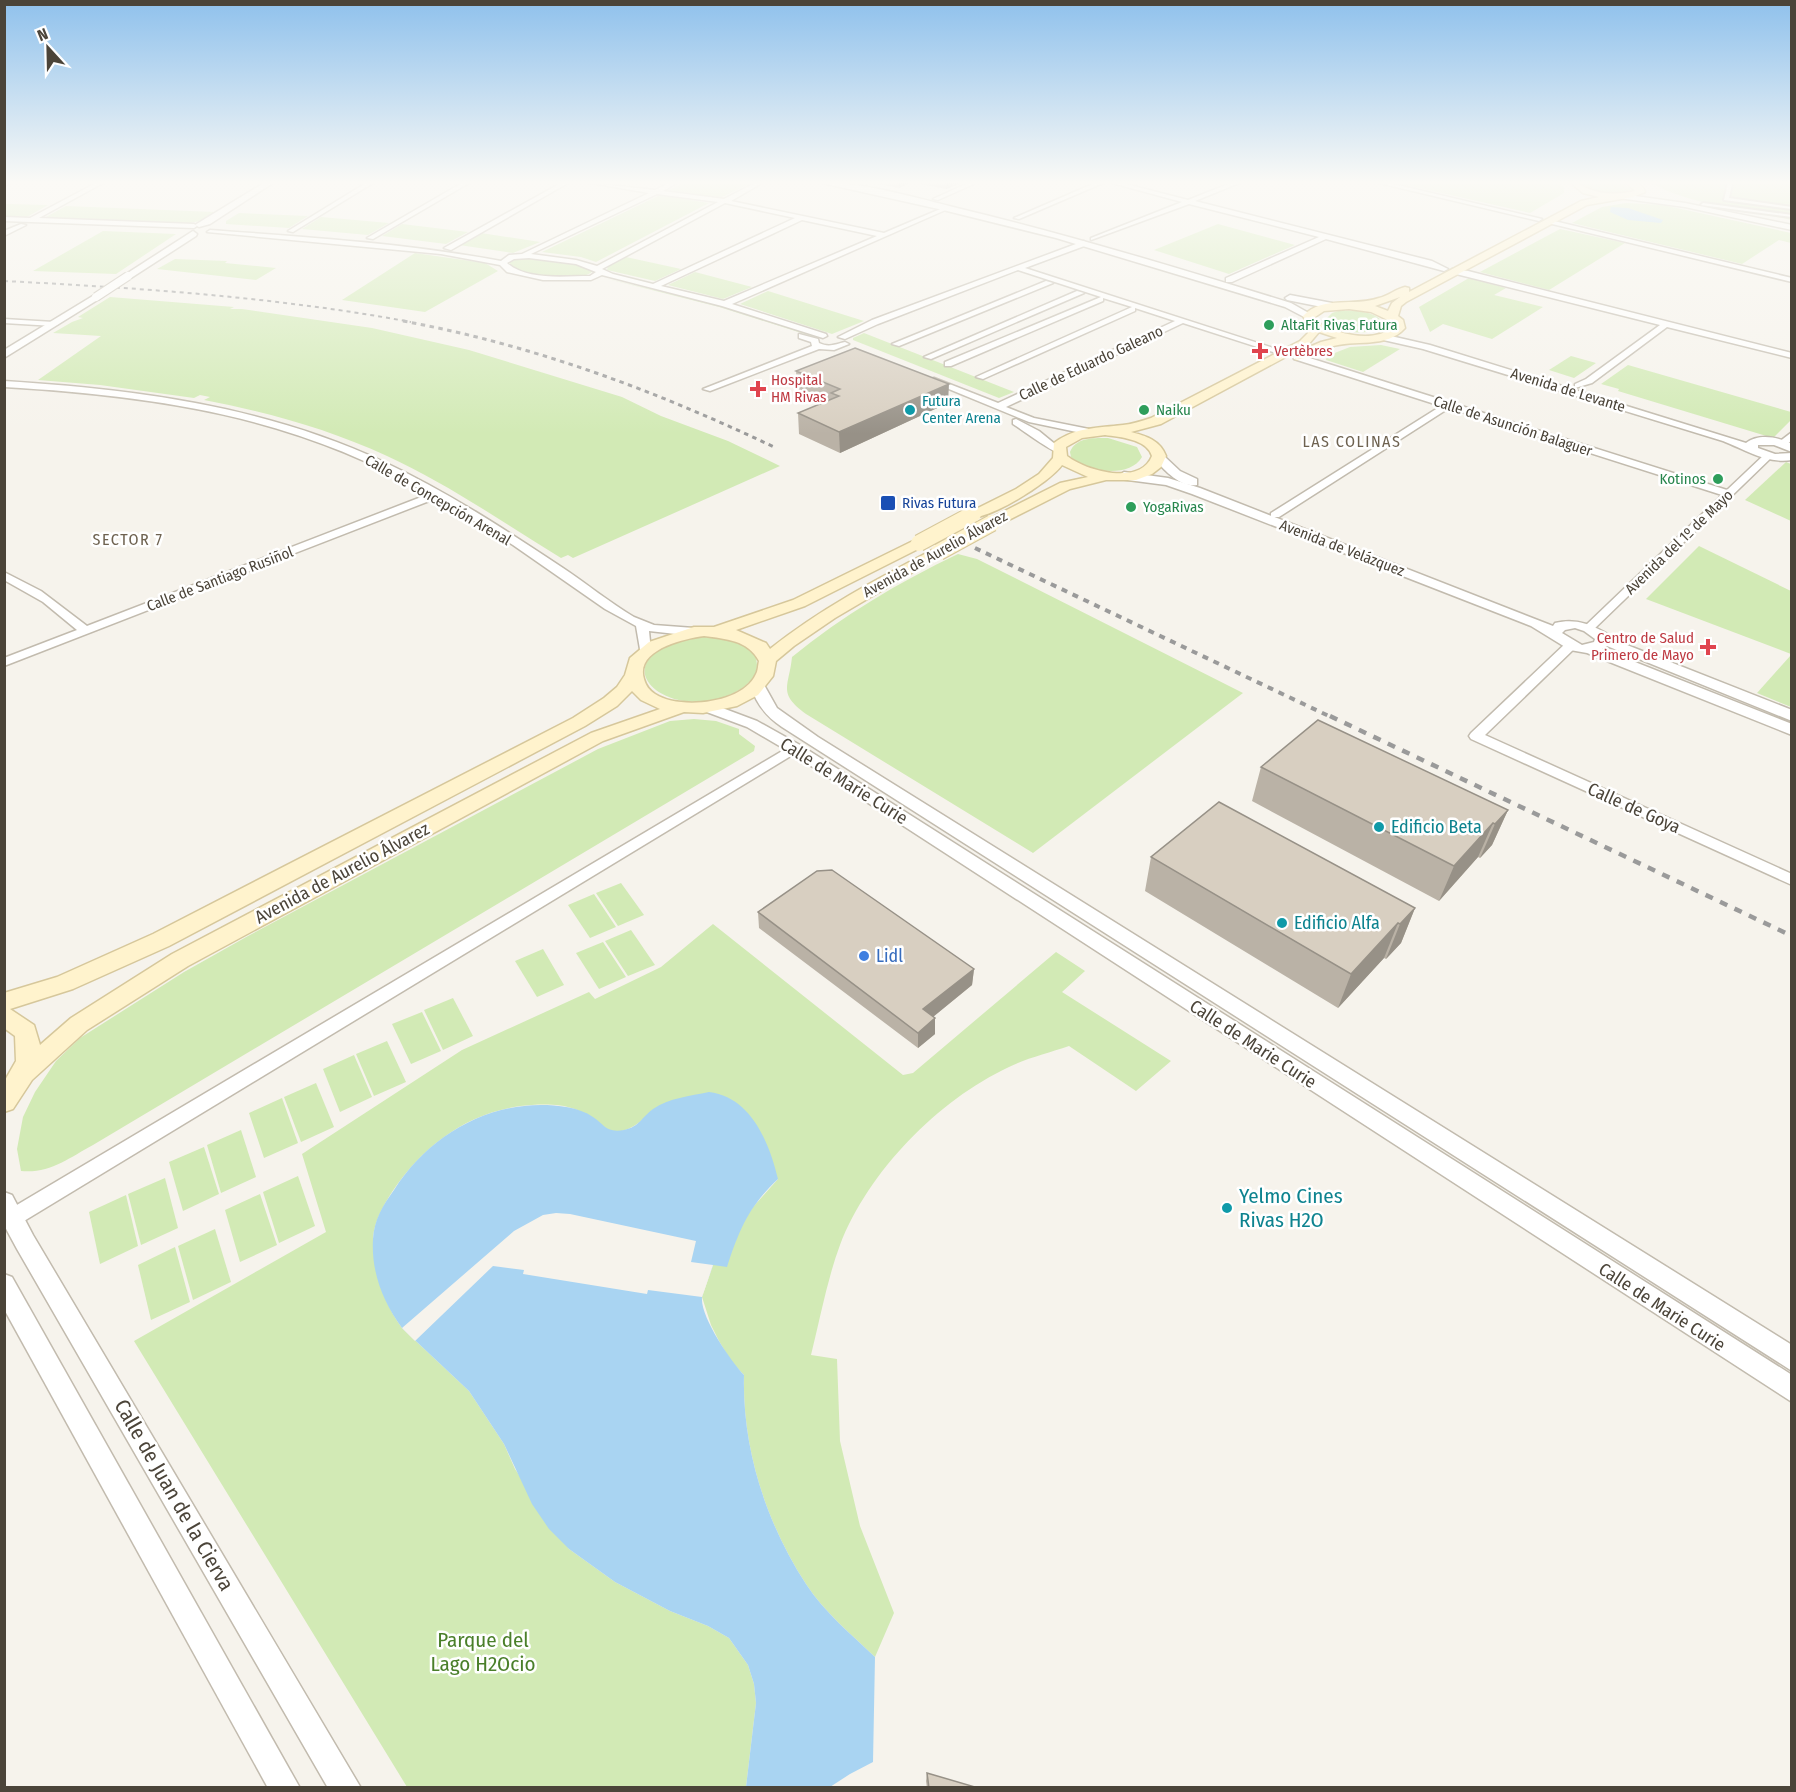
<svg xmlns="http://www.w3.org/2000/svg" width="1796" height="1792" viewBox="0 0 1796 1792" font-family="'Fira Sans Condensed',sans-serif">
<style>
.green{fill:#d2eab5}
.water{fill:#a9d4f2}
.pier{fill:#f6f3ec}
.lines{fill:none;stroke-linecap:round;stroke-linejoin:round}
.pedestrian-casing{stroke:#c2bbae;stroke-width:4}
.minor-casing{stroke:#c2bbae;stroke-width:3}
.tertiary-casing{stroke:#c2bbae;stroke-width:3}
.secondary-casing{stroke:#d6c79b;stroke-width:3}
.pedestrian{fill:#fff;fill-rule:evenodd}
.minor{fill:#fff;fill-rule:evenodd}
.tertiary{fill:#fff;fill-rule:evenodd}
.secondary{fill:#fff3cd;fill-rule:evenodd}
.rail-far3{stroke:#9a9a9a;stroke-width:2;stroke-dasharray:4 4;stroke-linecap:butt}
.rail-far2{stroke:#9a9a9a;stroke-width:3;stroke-dasharray:4.5 4.5;stroke-linecap:butt}
.rail-far1{stroke:#9a9a9a;stroke-width:4;stroke-dasharray:6 6;stroke-linecap:butt}
.rail{stroke:#9a9a9a;stroke-width:4.5;stroke-dasharray:8 8;stroke-linecap:butt}
.tertiary-bridge-casing{stroke:#c2bbae;stroke-width:10;stroke-linecap:butt}
.secondary-bridge-casing{stroke:#d6c79b;stroke-width:18;stroke-linecap:butt}
.tertiary-bridge{stroke:#fff;stroke-width:8}
.secondary-bridge{stroke:#fff3cd;stroke-width:16}
.wall{fill:#bab2a6}
.shaded-wall{fill:#979187}
.building{fill:#d8cfc1;stroke:#979187;stroke-width:1.5}
.leisure-dot{fill:#2e9e5b;stroke:#fff;stroke-width:2}
.health-dot{fill:#e0444e;stroke:#fff;stroke-width:2}
.culture-dot{fill:#0f9aa8;stroke:#fff;stroke-width:2}
.transit-dot{fill:#1a4fb4;stroke:#fff;stroke-width:2}
.shop-dot{fill:#3f7fe0;stroke:#fff;stroke-width:2}
.labels{text-anchor:middle;dominant-baseline:central;stroke-width:5;stroke-linejoin:round;paint-order:stroke}
.far-leisure-label{font-size:15px;fill:#27864d;stroke:#fff;text-anchor:start}
.far-health-label{font-size:15px;fill:#be3a42;stroke:#fff;text-anchor:start}
.far-street-label{font-size:15px;fill:#4b4439;stroke:#fff}
.far-culture-label{font-size:15px;fill:#0d838f;stroke:#fff;text-anchor:start}
.far-transit-label{font-size:15px;fill:#164399;stroke:#fff;text-anchor:start}
.far-neighbourhood-label{font-size:16px;letter-spacing:1.5px;fill:#6e6250;stroke:#fff}
.street-label{font-size:18px;fill:#4b4439;stroke:#fff}
.culture-label{font-size:18px;fill:#0d838f;stroke:#fff;text-anchor:start}
.shop-label{font-size:18px;fill:#366cbe;stroke:#fff;text-anchor:start}
.near-culture-label{font-size:21px;fill:#0d838f;stroke:#fff;text-anchor:start}
.near-street-label{font-size:21px;fill:#4b4439;stroke:#fff}
.near-park-label{font-size:21px;fill:#4a7f2a;stroke:#fff}
</style>
<rect width="100%" height="100%" fill="#f6f3ec"/>
<g class="green">
<path d="M684 183H751L720 198 669 190Z"/>
<path d="M1397 183H1557L1564 187V193L1530 213Z"/>
<path d="M1582 183H1622L1631 189C1619 196 1589 195 1582 183Z"/>
<path d="M1651 183H1791V220C1747 210 1691 205 1651 183Z"/>
<path d="M660 195 709 203 596 262 581 257 542 252Z"/>
<path d="M1626 203 1663 205 1791 233V243L1779 240 1742 264 1572 223 1602 207Z"/>
<path d="M5 204H9L48 205 27 217 5 216Z"/>
<path d="M66 206 215 212 200 221 190 223 44 218Z"/>
<path d="M239 213 308 216 289 228 226 224V221Z"/>
<path d="M321 217 389 223 368 235 302 229Z"/>
<path d="M402 224 468 232 446 244 382 236Z"/>
<path d="M1218 224 1295 245 1229 274 1154 250Z"/>
<path d="M1560 229 1625 243 1549 290 1480 272Z"/>
<path d="M103 231 176 234 116 274 33 271Z"/>
<path d="M481 233 540 242 513 253 459 245Z"/>
<path d="M415 253 485 263 498 271 425 312 342 300Z"/>
<path d="M626 257 681 269 655 281 607 270 608 266Z"/>
<path d="M519 258C543 255 569 261 592 270V272C571 286 531 275 509 266L510 262Z"/>
<path d="M175 259 227 261 225 263 276 268 256 280 157 269Z"/>
<path d="M695 272 752 287 723 299 668 285Z"/>
<path d="M604 278 722 306 817 336 814 337 719 307Z"/>
<path d="M1469 278 1506 288 1494 295 1543 307 1492 339 1443 324 1430 332 1419 307Z"/>
<path d="M768 291 864 321 832 334 740 304Z"/>
<path d="M110 297 234 307 230 309H242L372 328 469 350 622 397 661 416 728 441 780 466 573 558 568 555 561 558C504 523 448 484 387 456 329 429 267 412 204 400L210 397 200 395 194 398 100 385 38 380 101 336 53 333 72 322 83 318 78 317Z"/>
<path d="M1338 311C1352 310 1378 310 1384 325 1371 337 1335 334 1326 319L1332 313Z"/>
<path d="M864 333 1014 392 999 398 853 340V338Z"/>
<path d="M1381 345 1400 349 1363 372 1326 360 1327 356 1350 347Z"/>
<path d="M1571 356 1596 363 1574 378 1549 370Z"/>
<path d="M1628 365 1791 412V420L1773 438 1618 391 1619 389 1601 384Z"/>
<path d="M1108 438 1137 447 1142 457C1129 479 1087 472 1071 457L1070 452C1076 437 1094 438 1108 438Z"/>
<path d="M1786 462 1791 464V521L1745 500Z"/>
<path d="M1699 546 1791 591V654L1646 599Z"/>
<path d="M958 554 977 559 1015 578 1243 693 1033 853 806 714C777 693 789 687 792 657 842 616 899 582 958 554Z"/>
<path d="M697 637C715 637 757 638 757 665 757 676 748 685 739 690 671 730 589 658 697 637Z"/>
<path d="M1791 655V707L1757 693Z"/>
<path d="M694 719 716 721 739 729V734L755 746 754 751 93 1145C69 1158 49 1174 21 1171L17 1149 23 1117 35 1092 56 1061 80 1038 184 972 248 936 598 749 670 721Z"/>
<path d="M621 883 644 915 618 926 596 893Z"/>
<path d="M594 894 616 927 590 938 568 905Z"/>
<path d="M713 924 903 1075 913 1073 1056 952 1085 971 1062 992 1171 1061 1136 1091 1069 1046C1049 1053 1027 1058 1009 1067 938 1100 868 1172 840 1245 827 1280 820 1319 811 1355L837 1359 840 1441 860 1526 894 1613 875 1657C851 1634 824 1612 806 1584 766 1523 742 1448 744 1375L731 1361 719 1341 711 1325 702 1297 713 1265 735 1242 742 1223 753 1207 778 1179 652 1110C640 1124 620 1140 601 1126 592 1119 586 1114 575 1109 559 1103 537 1104 520 1106 465 1114 422 1147 392 1192 383 1206 374 1222 373 1238 373 1271 383 1302 402 1328L469 1391 504 1444 515 1469 569 1549 615 1582 670 1611 708 1626 729 1638 748 1665 754 1684 756 1703 746 1787H407L134 1341 326 1232 302 1154 462 1050 589 992 595 999 661 967Z"/>
<path d="M631 930 655 965 628 976 605 941Z"/>
<path d="M603 942 626 977 599 989 576 953Z"/>
<path d="M543 949 564 985 537 997 515 961Z"/>
<path d="M453 998 473 1036 443 1050 424 1010Z"/>
<path d="M422 1012 441 1051 411 1064 392 1024Z"/>
<path d="M387 1041 406 1082 374 1096 356 1054Z"/>
<path d="M354 1055 372 1097 340 1112 323 1069Z"/>
<path d="M316 1083 334 1127 301 1142 284 1097Z"/>
<path d="M282 1098 298 1143 264 1158 249 1113Z"/>
<path d="M241 1130 256 1177 221 1193 207 1145Z"/>
<path d="M204 1147 219 1194 183 1211 169 1162Z"/>
<path d="M298 1176 315 1226 279 1243 263 1192Z"/>
<path d="M165 1178 178 1228 141 1245 128 1194Z"/>
<path d="M260 1194 277 1245 240 1262 225 1210Z"/>
<path d="M126 1195 138 1246 100 1264 89 1212Z"/>
<path d="M215 1229 231 1282 193 1300 178 1246Z"/>
<path d="M175 1247 190 1302 151 1320 138 1265Z"/>
</g>
<g class="water">
<path d="M1611 207 1628 208 1663 220 1661 223 1628 220 1610 212Z"/>
<path d="M709 1092C751 1097 769 1142 778 1179 749 1206 739 1230 727 1267L713 1265C710 1275 704 1286 702 1297 700 1317 731 1361 744 1375 742 1448 766 1523 806 1584 824 1612 851 1634 875 1657L873 1762 850 1774 830 1787H746L756 1703 754 1684 748 1665 729 1638 708 1626 670 1611 615 1582 569 1549 549 1529 532 1504 504 1444 469 1391 402 1328C383 1302 371 1272 373 1239 374 1220 383 1205 394 1190 426 1140 480 1105 541 1105 557 1105 579 1107 593 1117 605 1125 606 1133 624 1130 639 1127 642 1117 653 1109 669 1098 690 1096 709 1092Z"/>
</g>
<path class="pier" d="M556 1213 570 1214 696 1241 691 1262 713 1265 702 1297 648 1290 647 1294 523 1274 524 1270 493 1266 415 1341 402 1328 514 1231 543 1215Z"/>
<g class="lines">
<g class="pedestrian-casing">
<g id="pedestrian">
<path d="M1728 183H1732L1729 198 1792 207V209L1724 200Z"/>
<path d="M1703 203 1792 215V217L1701 205Z"/>
</g>
</g>
<g class="minor-casing">
<g id="minor">
<path d="M4 183H10L4 186Z"/>
<path d="M96 183H103L39 218 194 224 197 226 194 228 4 221V217L30 218Z"/>
<path d="M366 183H373L293 232 288 231Z"/>
<path d="M462 183H469L373 239 367 238Z"/>
<path d="M561 183H568L451 250 444 248Z"/>
<path d="M591 183 655 190 669 183H677L663 191 724 199 755 183H762L731 201 884 233 945 207 950 208 732 304 826 334 827 336 823 338 722 306 602 275 591 280H543L507 272 500 265 441 254 207 232 210 230C308 237 404 243 501 261L509 255 522 254 649 193ZM657 194 718 202 597 266 576 260 531 254ZM725 203 795 218 653 284 613 274 602 269ZM802 220 877 236 724 301 661 286ZM529 258 576 264 596 272 590 276C565 276 527 281 507 263L514 259Z"/>
<path d="M853 183H860L857 185Z"/>
<path d="M968 183H976L938 200 933 199Z"/>
<path d="M1095 183H1103L1019 219 1014 218Z"/>
<path d="M1112 183H1122L1188 200 1231 183H1239L1195 201 1432 261 1448 269 1444 271 1326 239 1232 282H1226V278L1319 237 1189 204 1091 240V238L1182 202Z"/>
<path d="M1379 183H1389L1542 219 1539 221Z"/>
<path d="M1550 220 1792 278V282L1548 223Z"/>
<path d="M21 224 26 225 4 236V231Z"/>
<path d="M1084 241 1087 245 1025 268 1289 353 1282 355 1183 323 1006 407 1034 418 1094 430V434L1091 435 1029 422 927 380 934 378 998 403 1175 321 1135 308V311L983 379 976 377 1132 307 1103 298V301L951 366H945V362L1101 297 1018 270 878 324 845 339 838 337 872 320Z"/>
<path d="M1452 269 1468 271 1792 353V358L1667 327 1592 383 1575 388V384L1586 379 1660 325 1452 273Z"/>
<path d="M1046 281 1053 283 899 346 892 344Z"/>
<path d="M1077 291 1084 293 931 359 924 357Z"/>
<path d="M4 319 54 322 58 324 54 326 4 323Z"/>
<path d="M799 334 818 339 819 343C829 348 836 344 845 342L849 344 834 350 819 349 710 391 703 389 812 346 811 342 799 338Z"/>
<path d="M1297 354 1727 490 1765 454 1773 456 1593 630 1589 632 1583 628 1585 626 1722 495 1449 408 1279 517H1271V513L1441 406 1294 359 1293 357Z"/>
<path d="M4 381C134 389 265 406 384 462 446 491 506 530 563 568 587 584 609 602 634 617L654 625 694 628 700 632 694 636 649 631 651 652 649 655H641L636 626 605 609 513 545 437 498 4 666V658L77 630 43 602 4 580V572L41 591 87 626 429 494C294 416 157 396 4 387Z"/>
<path d="M1016 419 1039 431 1061 449V453C1054 454 1023 430 1013 424V420Z"/>
<path d="M1792 432V440L1785 446H1779V442Z"/>
<path d="M1570 642 1576 646 1574 649 1485 735 1792 874V885L1471 739 1469 736 1471 733 1566 643Z"/>
<path d="M794 744 801 748 799 751 19 1224 12 1226 5 1224V1212Z"/>
</g>
</g>
<g class="tertiary-casing">
<g id="tertiary">
<path d="M264 183H273L210 224 199 227 195 225Z"/>
<path d="M822 183C859 181 920 199 957 208 1070 235 1181 269 1291 303L1314 316 1306 318 1285 307 1056 238 943 210Z"/>
<path d="M1621 194 1685 203 1792 225V230L1685 207 1618 198 1617 196Z"/>
<path d="M193 231 197 234 196 236 131 278 123 276Z"/>
<path d="M96 294 101 297 99 299 4 358V350Z"/>
<path d="M1290 295 1332 303 1337 306 1332 309 1287 300 1285 298Z"/>
<path d="M1382 334 1430 345 1746 443C1759 433 1778 437 1792 444V452L1774 445H1758V448L1775 454 1792 453V460C1766 464 1746 450 1723 441L1423 349 1379 339 1377 337Z"/>
<path d="M1159 454 1163 455 1180 471 1197 479V485C1180 488 1163 469 1153 457Z"/>
<path d="M1124 472 1168 478 1200 488 1553 626 1555 623C1585 616 1602 632 1627 645L1792 710V721L1607 646 1602 649 1792 724V735L1587 653 1570 650 1531 626 1192 494 1166 485 1120 479 1118 476ZM1575 628 1584 631 1595 639 1594 642 1582 645 1562 633 1565 630Z"/>
<path d="M758 682 763 683 777 708 818 737 1792 1345V1371L782 727C766 716 756 704 751 686Z"/>
<path d="M709 703 757 721 800 745 1792 1375V1402L788 751 747 727 704 711 701 708 704 705Z"/>
<path d="M4 1192 12 1195 33 1235 361 1788H328L17 1249 4 1225Z"/>
<path d="M4 1274 12 1277 300 1788H268L4 1309Z"/>
</g>
</g>
<g class="secondary-casing">
<g id="secondary">
<path d="M1571 183C1580 183 1581 186 1589 189 1603 195 1621 194 1635 191L1626 183C1634 182 1642 182 1645 192L1633 197 1587 205 1406 302 1401 306 1398 316 1403 320 1405 328C1387 349 1354 339 1330 347 1318 350 1307 361 1295 359V353L1321 342 1337 338 1319 332 1308 345 1161 424 1131 432C1146 436 1160 440 1166 456L1161 467 1152 474 1136 480H1106L1070 489 997 526H987L985 523 987 520 1060 483 1088 477 1062 465C1050 482 987 522 968 517L966 514 1016 489 1039 474 1053 458 1054 443C1075 427 1098 428 1123 425 1133 424 1142 421 1151 418L1300 341 1308 333 1309 327 1303 316C1323 295 1354 307 1379 298 1388 296 1396 289 1405 287L1409 288V292L1581 201 1599 197 1583 193ZM1400 297 1392 303 1388 311 1375 306ZM1349 309 1371 312 1392 322 1393 327C1373 344 1336 334 1316 321L1315 317 1324 311ZM1105 435C1120 437 1147 439 1152 456 1140 486 1086 471 1067 456L1066 447 1082 438Z"/>
<path d="M919 538 924 540 927 543 924 546 805 606 736 630 766 643 770 649C820 609 877 579 934 549H944L947 552 835 618 794 646 776 661 773 676 758 695 737 706 703 713 684 712 603 741 188 966 87 1030 32 1080 13 1109 4 1112V1082L16 1061 15 1036 4 1028V993L57 977 153 934 573 718 604 698 617 687 625 675 630 658 649 642 694 627H714L793 600ZM704 636C726 639 748 640 759 661 758 665 758 671 756 674 743 704 679 710 655 694 649 690 646 686 644 679 635 650 683 639 704 636ZM632 691 641 700 660 709 591 733 172 954 71 1018 40 1045 34 1025 10 1009 73 989 169 946 585 726 617 706Z"/>
</g>
</g>
<use href="#pedestrian" class="pedestrian"/>
<use href="#minor" class="minor"/>
<use href="#tertiary" class="tertiary"/>
<use href="#secondary" class="secondary"/>
<path class="rail-far3" d="M4 281C141 288 276 297 411 322"/>
<path class="rail-far2" d="M403 321C533 345 654 390 774 447"/>
<path class="rail-far1" d="M975 548 1333 718"/>
<path class="rail" d="M1330 716 1792 936"/>
<g class="tertiary-bridge-casing">
<path id="tertiary-bridge" d="M96 297 128 276"/>
</g>
<g class="secondary-bridge-casing">
<g id="secondary-bridge">
<path d="M919 543 973 514"/>
<path d="M939 552 992 523"/>
</g>
</g>
<use href="#tertiary-bridge" class="tertiary-bridge"/>
<use href="#secondary-bridge" class="secondary-bridge"/>
</g>
<g class="wall">
<path d="M873 183H910L899 188Z"/>
<path d="M916 183H961L946 189Z"/>
<path d="M796 371 948 403 840 453 799 434 798 413 825 402 797 390Z"/>
<path d="M1261 767 1508 810 1492 845 1480 858 1478 857 1439 901 1252 801Z"/>
<path d="M1151 857 1415 908 1401 943 1386 959 1384 958 1338 1008 1145 891Z"/>
<path d="M758 912 974 969 972 985 933 1017 935 1034 918 1048 759 928Z"/>
<path d="M927 1773 975 1788H927L926 1781Z"/>
</g>
<g class="shaded-wall">
<path d="M899 183H910L899 188Z"/>
<path d="M946 183H961L946 189Z"/>
<path d="M949 384 948 403 840 453 839 432Z"/>
<path d="M1508 810 1492 845 1480 858 1495 824Z"/>
<path d="M1493 823 1478 857 1439 901 1454 866Z"/>
<path d="M1415 908 1401 943 1386 959 1400 924Z"/>
<path d="M1398 923 1384 958 1338 1008 1351 974Z"/>
<path d="M974 969 972 985 923 1025V1009Z"/>
<path d="M935 1018V1034L918 1048V1033Z"/>
</g>
<g class="building">
<path d="M855 348 949 384 839 432 798 413 839 396 831 393 840 389 796 371Z"/>
<path d="M1318 720 1508 810 1495 824 1493 823 1454 866 1261 767Z"/>
<path d="M1219 802 1415 908 1400 924 1398 923 1351 974 1151 857Z"/>
<path d="M832 870 974 969 923 1009 935 1018 918 1033 758 912 817 871Z"/>
<path d="M927 1773 975 1787V1788H929Z"/>
</g>
<linearGradient id="sky" x2="0" y2="1"><stop stop-color="#8fc1ec"/><stop offset="0.42" stop-color="#fbfaf6"/><stop offset="1" stop-color="#fbfaf6" stop-opacity="0"/></linearGradient>
<rect width="1796" height="434" fill="url(#sky)"/>
<g class="leisure-dot">
<circle cx="1269" cy="325" r="6"/>
<circle cx="1144" cy="410" r="6"/>
<circle cx="1718" cy="479" r="6"/>
<circle cx="1131" cy="507" r="6"/>
</g>
<g class="health-dot">
<path d="M1257 342h6v6h6v6h-6v6h-6v-6h-6v-6h6z"/>
<path d="M755 380h6v6h6v6h-6v6h-6v-6h-6v-6h6z"/>
<path d="M1705 638h6v6h6v6h-6v6h-6v-6h-6v-6h6z"/>
</g>
<g class="culture-dot">
<circle cx="910" cy="410" r="6"/>
<circle cx="1379" cy="827" r="6"/>
<circle cx="1282" cy="923" r="6"/>
<circle cx="1227" cy="1208" r="6"/>
</g>
<rect class="transit-dot" x="880" y="495" width="16" height="16" rx="3"/>
<circle class="shop-dot" cx="864" cy="956" r="6"/>
<g class="labels">
<g class="far-leisure-label">
<text x="1281" y="325">AltaFit Rivas Futura</text>
<text x="1156" y="410">Naiku</text>
<text x="1706" y="479" text-anchor="end">Kotinos</text>
<text x="1143" y="507">YogaRivas</text>
</g>
<g class="far-health-label">
<text x="1274" y="351">Vertèbres</text>
<text x="771" y="380">Hospital<tspan x="771" dy="17">HM Rivas</tspan></text>
<text x="1694" y="638" text-anchor="end">Centro de Salud<tspan x="1694" dy="17">Primero de Mayo</tspan></text>
</g>
<g class="far-street-label">
<text transform="translate(1091 363) rotate(-25)">Calle de Eduardo Galeano</text>
<text transform="translate(1568 390) rotate(17)">Avenida de Levante</text>
<text transform="translate(1513 426) rotate(18)">Calle de Asunción Balaguer</text>
<text transform="translate(438 500) rotate(30)">Calle de Concepción Arenal</text>
<text transform="translate(1679 542) rotate(-44)">Avenida del 1º de Mayo</text>
<text transform="translate(1342 548) rotate(21)">Avenida de Velázquez</text>
<text transform="translate(935 554) rotate(-29)">Avenida de Aurelio Álvarez</text>
<text transform="translate(220 579) rotate(-21)">Calle de Santiago Rusiñol</text>
</g>
<g class="far-culture-label">
<text x="922" y="401">Futura<tspan x="922" dy="17">Center Arena</tspan></text>
</g>
<g class="far-transit-label">
<text x="902" y="503">Rivas Futura</text>
</g>
<g class="far-neighbourhood-label">
<text x="1352" y="441">LAS COLINAS</text>
<text x="128" y="539">SECTOR 7</text>
</g>
<g class="street-label">
<text transform="translate(844 781) rotate(32)">Calle de Marie Curie</text>
<text transform="translate(1634 808) rotate(24)">Calle de Goya</text>
<text transform="translate(342 873) rotate(-28)">Avenida de Aurelio Álvarez</text>
<text transform="translate(1253 1044) rotate(33)">Calle de Marie Curie</text>
<text transform="translate(1662 1307) rotate(33)">Calle de Marie Curie</text>
</g>
<g class="culture-label">
<text x="1391" y="827">Edificio Beta</text>
<text x="1294" y="923">Edificio Alfa</text>
</g>
<g class="shop-label">
<text x="876" y="956">Lidl</text>
</g>
<g class="near-culture-label">
<text x="1239" y="1196">Yelmo Cines<tspan x="1239" dy="24">Rivas H2O</tspan></text>
</g>
<g class="near-street-label">
<text transform="translate(174 1495) rotate(60)">Calle de Juan de la Cierva</text>
</g>
<g class="near-park-label">
<text x="483" y="1640">Parque del<tspan x="483" dy="24">Lago H2Ocio</tspan></text>
</g>
</g>
<rect width="1796" height="1792" fill="none" stroke="#4b4439" stroke-width="12"/>
<g transform="translate(48 48) rotate(338)" stroke="#ffffff" stroke-width="4.5" paint-order="stroke">
<path d="M0-4.5L10 22L0 15L-10 22Z" fill="#4b4439"/>
<text y="-9" font-size="16" font-weight="bold" text-anchor="middle" fill="#4b4439">N</text>
</g>
</svg>
